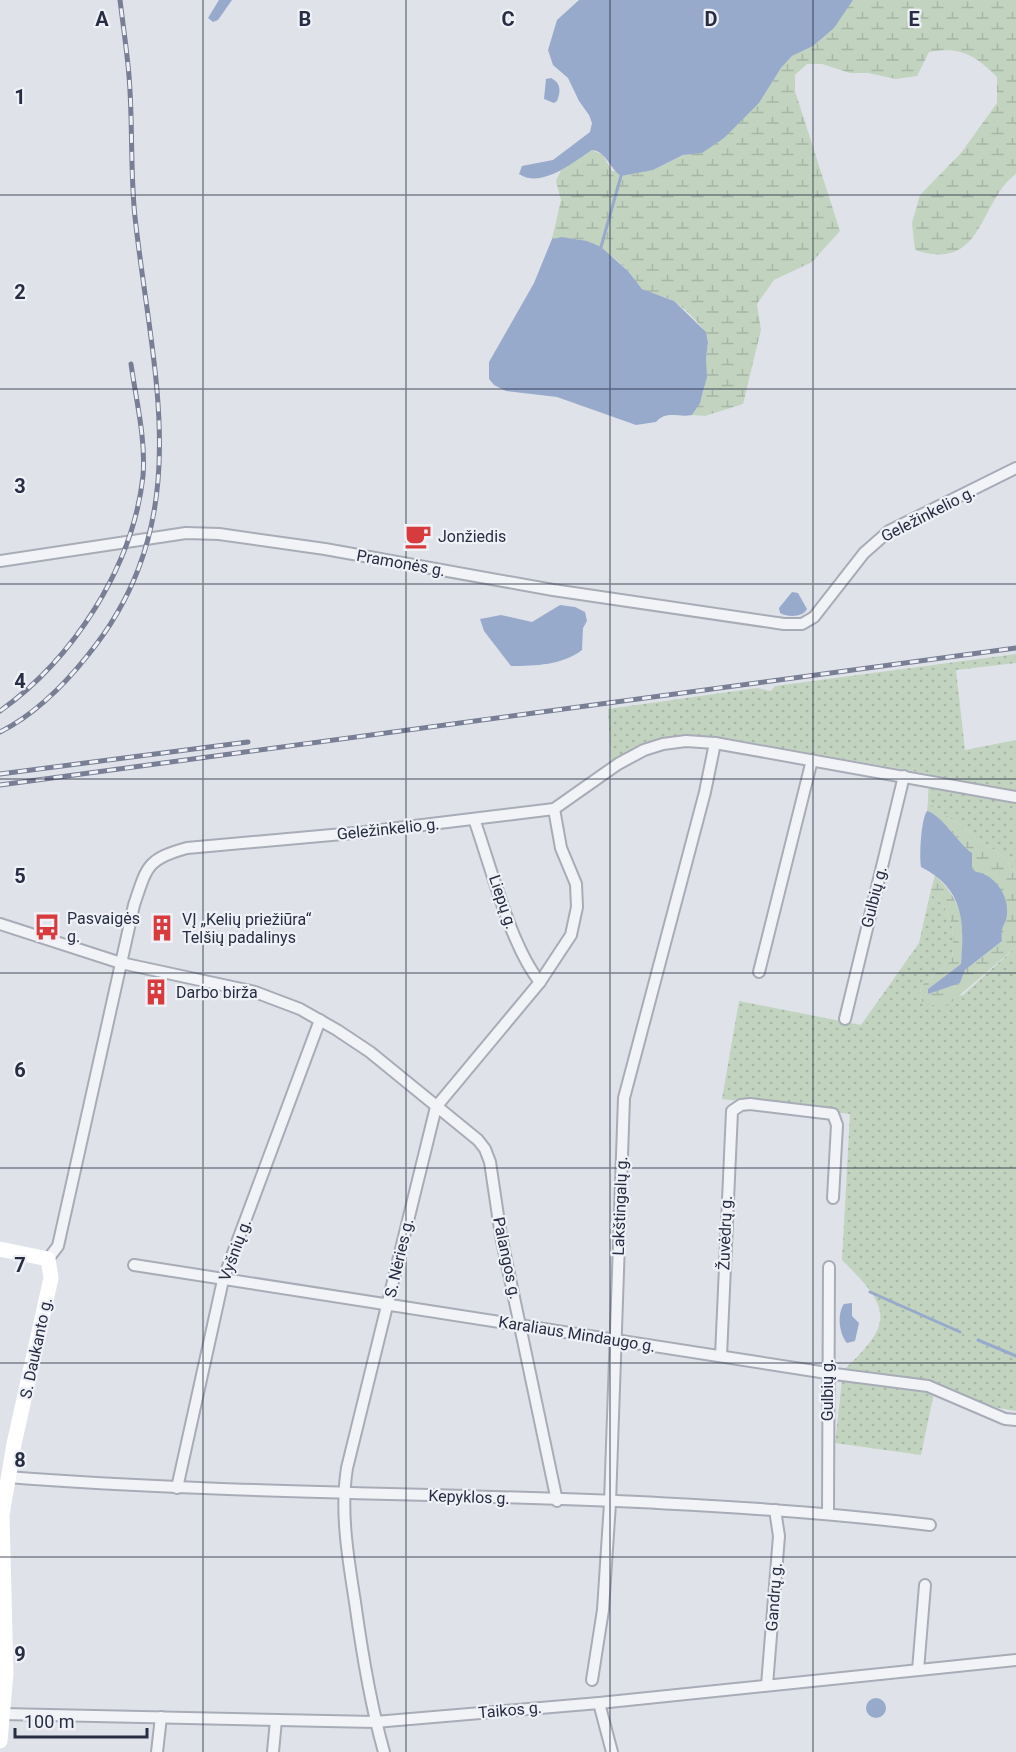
<svg xmlns="http://www.w3.org/2000/svg" width="1016" height="1752" viewBox="0 0 1016 1752" font-family="Roboto,sans-serif">
<style>
.grass{fill:url(#grass-dots)}
.wetland{fill:url(#wetland-marsh)}
.water{fill:#98aacc}
.lines{fill:none;stroke-linecap:round;stroke-linejoin:round}
.stream{stroke:#98aacc;stroke-width:3}
.minor-casing{stroke:#a8acb7;stroke-width:14}
.minor{stroke:#f2f3f7;stroke-width:10}
.secondary{stroke:#fff;stroke-width:15}
.rail-casing{stroke:#787e94;stroke-width:5}
.rail{stroke:#eff1f7;stroke-width:3;stroke-dasharray:9;stroke-linecap:butt}
.grid{fill:none;stroke:#272d42;stroke-width:1.5;stroke-opacity:0.55}
.labels{text-anchor:middle;dominant-baseline:central;stroke-width:4.5;stroke-linejoin:round;paint-order:stroke}
.street-label{font-size:16px;fill:#272d42;stroke:#eff1f7}
.poi-label{font-size:16px;fill:#272d42;stroke:#eff1f7;text-anchor:start}
.grid-label{font-size:20px;text-anchor:middle;font-weight:bold;fill:#272d42;stroke:#eff1f7;stroke-width:4.5;stroke-linejoin:round;paint-order:stroke}
</style>
<defs>
<pattern id="grass-dots" width="8" height="8" patternUnits="userSpaceOnUse" patternTransform="scale(1.5)"><rect width="8" height="8" fill="#c2d4c0"/><path d="M2 2h.1M6 6h.1" fill="none" stroke="#a7b6a6" stroke-width="1.8" stroke-linecap="round"/></pattern>
<pattern id="wetland-marsh" width="20" height="14" patternUnits="userSpaceOnUse" patternTransform="scale(1.5)"><rect width="20" height="14" fill="#c2d4c0"/><path d="M1 5h8M5 5V1M11 12h8M15 12V8" fill="none" stroke="#a7b6a6"/></pattern>
</defs>
<rect width="100%" height="100%" fill="#dfe2e9"/>
<g class="grass">
<path d="M1016 654V663L956 670 965 750 1016 740V873L1005 858 928 802 929 774 726 738 691 735 660 740 611 762 608 709 757 688 771 691 775 686Z"/>
<path d="M930 894C954 908 955 935 952 960L921 986 920 1001 963 995 1016 947V1411L993 1407 936 1383 921 1455 835 1443 843 1371C894 1323 892 1309 842 1260L850 1114 722 1099 739 1001 861 1025 919 943Z"/>
</g>
<g class="wetland">
<path d="M853 0H1016V174C978 202 984 273 915 250L912 223 920 195 961 153 997 103V77C975 55 960 46 929 52L917 76 896 79 868 73H850L822 64H807L795 75V91L840 231 812 262 774 280 757 304 761 330 743 404 705 416 692 415C707 393 705 384 706 359 706 350 711 341 705 332 699 322 686 310 676 303 667 295 652 296 643 289 637 285 633 276 628 271 607 249 583 234 552 239L561 200 556 181 561 170 592 150 603 155 612 171 653 170 683 155 702 152 759 103 781 68 792 56 813 46Z"/>
<path d="M928 802 1005 858 1016 873V947L947 1006 928 1005 920 1000 921 986 952 960C955 935 954 908 930 894L935 875C965 905 965 923 961 964L928 989 960 983 965 970 1002 941 1000 929 1004 922 972 868V853C959 843 940 814 927 811Z"/>
</g>
<g class="water">
<path d="M219 0H232L218 20 213 22 208 18Z"/>
<path d="M579 0H853L834 28 813 46 792 56 781 68 759 103 724 138 702 153 683 155 653 170 621 176C610 169 606 151 592 150 573 162 542 189 519 174L522 166 553 160 590 132 592 123 589 115 579 101 568 78 553 65 548 50 557 20Z"/>
<path d="M551 78C561 83 561 91 557 101L554 103 544 99 546 79Z"/>
<path d="M562 237 587 241 601 247 628 271 642 289 674 301 706 332 708 342 706 359 707 377 700 403 692 415C678 418 667 410 656 422L636 425 557 397 506 391 494 385 489 379V362L534 283 552 239Z"/>
<path d="M792 592 798 593 807 609C802 618 788 617 780 613L779 608Z"/>
<path d="M560 605 575 607 585 612 587 621 583 628 582 650C563 665 535 666 511 666L484 631 480 619 501 615 532 622Z"/>
<path d="M927 811C941 814 958 843 972 853V868L976 872C994 874 1009 895 1007 914 1006 927 1000 923 1002 941L965 970 960 983 928 994V989L961 964C965 921 963 888 921 867 919 856 921 819 927 811Z"/>
<path d="M852 1303V1316L859 1323 855 1341 847 1343C839 1334 837 1313 844 1304Z"/>
<circle cx="876" cy="1708" r="10"/>
</g>
<g class="lines">
<g class="stream">
<path d="M601 247 621 176"/>
<path d="M870 1292 960 1332"/>
<path d="M978 1340 1016 1356"/>
</g>
<g class="minor-casing">
<g id="minor">
<path d="M0 561 186 533 219 534 325 549 553 590 784 624H802L814 617 864 553 889 531 1016 468"/>
<path d="M474 819C490 864 511 947 540 982"/>
<path d="M0 924 121 963 255 992 300 1009 337 1030 370 1052 478 1140 485 1149 490 1162 501 1236 557 1501"/>
<path d="M759 972 812 760"/>
<path d="M845 1019 904 776"/>
<path d="M48 1259 58 1246 134 905C147 866 147 859 187 848L365 832 554 809 618 764 644 750 663 744 686 741 715 743 1016 797"/>
<path d="M134 1265 827 1373 928 1386 1005 1419 1016 1420"/>
<path d="M721 1356 732 1111 741 1105 750 1104 833 1114 837 1125 833 1198"/>
<path d="M8 1477C315 1501 624 1488 930 1525"/>
<path d="M177 1488 223 1280 320 1020"/>
<path d="M828 1513 829 1267"/>
<path d="M918 1670 925 1585"/>
<path d="M592 1680 603 1610 610 1503 624 1098 705 792 715 743"/>
<path d="M767 1685 779 1536 775 1510"/>
<path d="M599 1703 612 1752"/>
<path d="M3 1714 375 1722 599 1703 1016 1660"/>
<path d="M157 1752 161 1717"/>
<path d="M273 1752 276 1720"/>
<path d="M384 1752C370 1703 362 1653 355 1602 348 1558 340 1511 347 1468L436 1107 540 982 571 935 577 907 576 884 561 848 554 809"/>
</g>
</g>
<use href="#minor" class="minor"/>
<path class="secondary" d="M0 1249 48 1259 51 1278 14 1444 2 1515 6 1673 0 1741"/>
<g class="rail-casing">
<g id="rail">
<path d="M0 711C73 659 133 567 143 476 146 439 136 400 131 364"/>
<path d="M0 732C34 715 65 684 88 655 199 518 152 375 135 217 130 170 133 123 129 76 127 51 123 25 120 0"/>
<path d="M0 774 248 742"/>
<path d="M0 785 1016 648"/>
</g>
</g>
<use href="#rail" class="rail"/>
</g>
<path class="grid" d="M203 0V1752M406 0V1752M610 0V1752M813 0V1752M0 195H1016M0 389H1016M0 584H1016M0 779H1016M0 973H1016M0 1168H1016M0 1363H1016M0 1557H1016"/>
<defs>
<g id="cafe-bare" transform="scale(2.07)"><path d="M-5.5-4.5H6V0H3Q3 3.5 0 3.5H-2.5Q-5.5 3.5-5.5 0ZM3-3.2v2h1.7v-2ZM-6 4.5H4V6H-6Z" fill="#d73b3d" stroke="#eff1f7" stroke-width="2.5" paint-order="stroke"/></g>
<g id="bus-bare" transform="scale(2.07)"><path d="M-5-6H5V4H4V6H2V4H-2V6H-4V4H-5ZM-3.5-4V0h7V-4ZM-3.5 1.2v1.5H-2V1.2ZM2 1.2v1.5H3.5V1.2Z" fill="#d73b3d" stroke="#eff1f7" stroke-width="2.5" paint-order="stroke"/></g>
<g id="building-bare" transform="scale(2.07)"><path d="M-4-6H4V6H1V3H-1V6H-4ZM-2.5-4.3h1.7v1.8h-1.7ZM.8-4.3h1.7v1.8H.8ZM-2.5-1h1.7V.8h-1.7ZM.8-1h1.7V.8H.8Z" fill="#d73b3d" stroke="#eff1f7" stroke-width="2.5" paint-order="stroke"/></g>
</defs>
<g fill-rule="evenodd">
<use href="#cafe-bare" x="418" y="536"/>
<use href="#bus-bare" x="47" y="927"/>
<use href="#building-bare" x="162" y="928"/>
<use href="#building-bare" x="156" y="992"/>
</g>
<g class="labels">
<g class="street-label">
<text transform="translate(928 514) rotate(-27)">Geležinkelio g.</text>
<text transform="translate(401 563) rotate(10)">Pramonės g.</text>
<text transform="translate(388 829) rotate(-6)">Geležinkelio g.</text>
<text transform="translate(874 897) rotate(-76)">Gulbių g.</text>
<text transform="translate(503 902) rotate(71)">Liepų g.</text>
<text transform="translate(620 1206) rotate(-88)">Lakštingalų g.</text>
<text transform="translate(725 1233) rotate(-88)">Žuvėdrų g.</text>
<text transform="translate(235 1250) rotate(-70)">Vyšnių g.</text>
<text transform="translate(399 1258) rotate(-77)">S. Nėries g.</text>
<text transform="translate(507 1258) rotate(78)">Palangos g.</text>
<text transform="translate(577 1334) rotate(9)">Karaliaus Mindaugo g.</text>
<text transform="translate(36 1348) rotate(-78)">S. Daukanto g.</text>
<text transform="translate(827 1390) rotate(-90)">Gulbių g.</text>
<text transform="translate(469 1497) rotate(2)">Kepyklos g.</text>
<text transform="translate(774 1597) rotate(-86)">Gandrų g.</text>
<text transform="translate(510 1710) rotate(-5)">Taikos g.</text>
</g>
<g class="poi-label">
<text x="438" y="536">Jonžiedis</text>
<text x="67" y="918">Pasvaigės<tspan x="67" dy="18">g.</tspan></text>
<text x="182" y="919">VĮ „Kelių priežiūra“<tspan x="182" dy="18">Telšių padalinys</tspan></text>
<text x="176" y="992">Darbo birža</text>
</g>
</g>
<g class="grid-label">
<text x="102" y="26">A</text>
<text x="305" y="26">B</text>
<text x="508" y="26">C</text>
<text x="711" y="26">D</text>
<text x="914" y="26">E</text>
<text x="20" y="104">1</text>
<text x="20" y="299">2</text>
<text x="20" y="493">3</text>
<text x="20" y="688">4</text>
<text x="20" y="883">5</text>
<text x="20" y="1077">6</text>
<text x="20" y="1272">7</text>
<text x="20" y="1467">8</text>
<text x="20" y="1661">9</text>
</g>
<path d="M15 1728v9h132v-9" fill="none" stroke="#272d42" stroke-width="3"/>
<text x="24" y="1728" font-size="18" fill="#272d42" stroke="#eff1f7" stroke-width="4.5" paint-order="stroke">100 m</text>
</svg>
